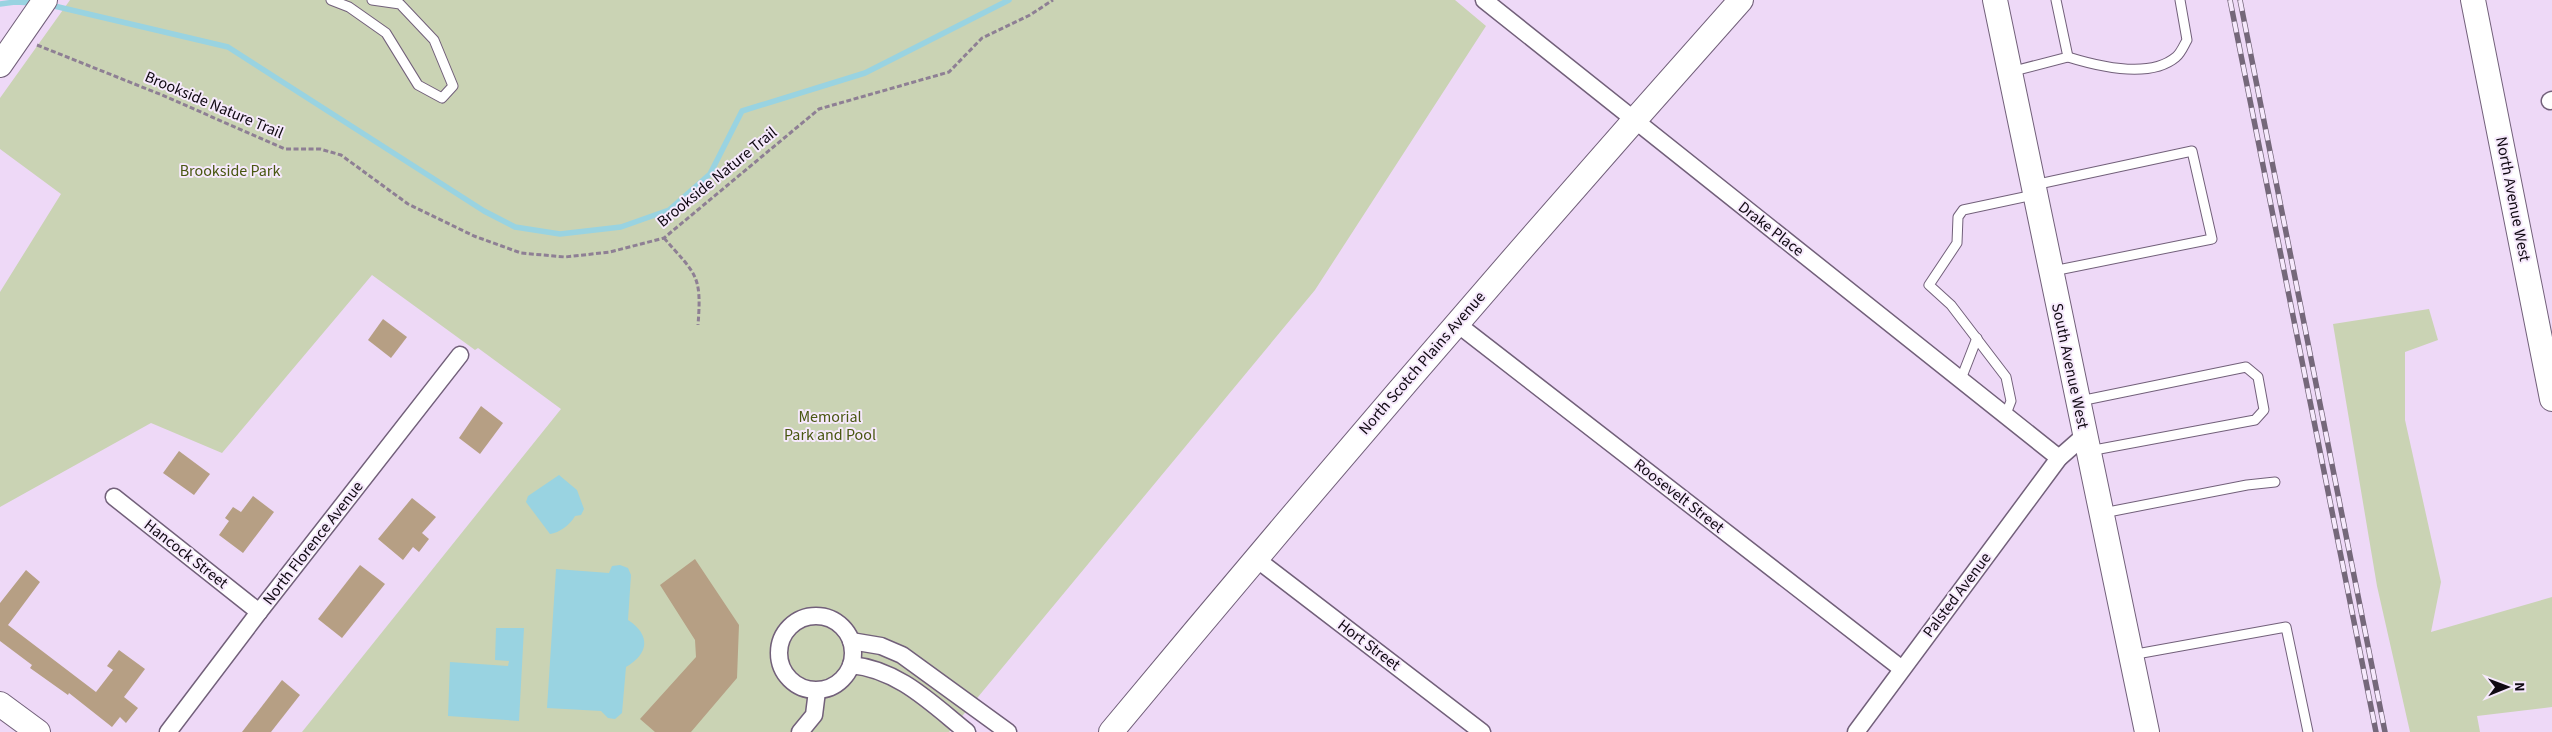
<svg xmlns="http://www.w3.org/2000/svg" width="2552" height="732" viewBox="0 0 2552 732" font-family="'Source Sans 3',sans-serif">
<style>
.green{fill:#cad3b4}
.water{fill:#99d3e1}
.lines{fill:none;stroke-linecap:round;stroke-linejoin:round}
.stream{stroke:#99d3e1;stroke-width:5.5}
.building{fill:#b69f84}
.lane-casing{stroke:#72607a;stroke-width:11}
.street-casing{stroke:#72607a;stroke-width:19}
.secondary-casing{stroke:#72607a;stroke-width:26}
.path{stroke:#8e7f94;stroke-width:3;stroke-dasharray:5 2.5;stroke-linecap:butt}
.lane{stroke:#fff;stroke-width:9}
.street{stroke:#fff;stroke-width:16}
.secondary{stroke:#fff;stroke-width:24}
.rail-casing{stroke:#75687a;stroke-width:5.5}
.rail{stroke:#f6e9fc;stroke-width:4;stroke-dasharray:11;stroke-linecap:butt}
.labels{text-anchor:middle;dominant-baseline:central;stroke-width:4;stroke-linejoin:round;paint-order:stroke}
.street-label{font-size:16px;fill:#100912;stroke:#f6e9fc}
.park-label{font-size:16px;fill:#495711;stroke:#f6e9fc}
</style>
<rect width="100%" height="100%" fill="#eed9f7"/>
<g class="green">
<path d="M70 0H1455L1486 26 1315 290 949 732H302L561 409 478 348 475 350 372 275 222 453 151 423 0 507V292L61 194 0 149V98Z"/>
<path d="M2429 309 2438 340 2405 352V420L2441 582 2431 632 2552 597V707L2477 716 2480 732H2410L2377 586 2333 324Z"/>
</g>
<g class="water">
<path d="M559 475 577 490 584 509 581 515 575 516C571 524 559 533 550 534L526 502 528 496Z"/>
<path d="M620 565 628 568 631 575 628 620C651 635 649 654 626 667L622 713 615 719 608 718 601 711 547 708 556 569 609 573 612 566Z"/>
<path d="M496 628H524L519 721 448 716 450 662 508 666 509 661 495 660Z"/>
</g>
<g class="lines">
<g class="stream">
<path d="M0 4 15 2 36 3"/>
<path d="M50 5 228 47 484 211 515 227 560 234 621 227 669 210 710 174 742 111 865 73 1009 0"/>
</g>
</g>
<g class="building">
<path d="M383 319 407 337 391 358 368 340Z"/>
<path d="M481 406 503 423 480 454 459 438Z"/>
<path d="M179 451 210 474 194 495 163 473Z"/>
<path d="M253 496 274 512 243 553 219 535 229 521 225 518 233 507 241 512Z"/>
<path d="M412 498 436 517 422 533 429 539 419 552 413 547 403 560 378 539Z"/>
<path d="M695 559 739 625 737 678 691 732H655L640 719 696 657 695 640 660 585Z"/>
<path d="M360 565 385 584 342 638 318 619Z"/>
<path d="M26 570 40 582 8 625 96 692 113 670 107 666 119 650 145 669 124 697 138 708 126 723 120 717 112 727 69 693 68 695 30 668 32 665 0 641V603Z"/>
<path d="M282 680 300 695 271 732H242Z"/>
</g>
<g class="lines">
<g class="lane-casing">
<g id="lane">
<path d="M331 0 349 7 386 33 418 85 442 98 453 86 434 40 400 4 372 0"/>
<path d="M2068 57C2097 66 2150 79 2176 57 2181 53 2184 45 2187 40L2180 0"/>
<path d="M2010 72 2068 57 2056 0"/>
<path d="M2034 185 2192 151 2212 239 2053 271"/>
<path d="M1961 379 1977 338"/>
<path d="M2080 401 2246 367 2258 377 2264 410 2255 420 2089 451"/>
<path d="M2006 414 2011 401 2006 377 1951 305 1929 285 1957 243 1958 217 1963 210 2034 195"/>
<path d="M2103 513 2247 485 2275 482"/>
<path d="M2131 655 2286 627 2308 732"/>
</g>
</g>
<g class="street-casing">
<g id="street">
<path d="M1484 0 2059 458"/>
<path d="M2550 101 2552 100"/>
<path d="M1456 323 1902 669"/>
<path d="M114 497 259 612"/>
<path d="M1255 558 1482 732"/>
<circle cx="816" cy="653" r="37"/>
<path d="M851 641 881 646 902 655 1008 732"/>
<path d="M851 665C898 669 932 704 967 732"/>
<path d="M168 732 259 612 460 355"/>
<path d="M800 732 814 715 817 691"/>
<path d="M1856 732 2059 458 2084 436"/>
</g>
</g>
<g class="secondary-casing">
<g id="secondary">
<path d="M1995 0 2147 732"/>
<path d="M2473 0 2552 399"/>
<path d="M0 65 45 0"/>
<path d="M0 704 38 732"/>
<path d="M1111 732C1317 484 1527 240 1741 0"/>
</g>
</g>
<g class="path">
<path d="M37 45 162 95 285 149H320L341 155 408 204 474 236 521 253 565 257 610 252 664 238 819 109 949 72 982 38 1030 15 1053 0"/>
<path d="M664 238C696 275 702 274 698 325"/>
</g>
<use href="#lane" class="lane"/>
<use href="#street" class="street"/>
<use href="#secondary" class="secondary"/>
<g class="rail-casing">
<g id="rail">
<path d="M2230 0 2376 732"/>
<path d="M2240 0 2385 732"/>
</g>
</g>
<use href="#rail" class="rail"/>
</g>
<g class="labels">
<g class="street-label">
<text transform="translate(214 105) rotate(23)">Brookside Nature Trail</text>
<text transform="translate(717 177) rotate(-39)">Brookside Nature Trail</text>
<text transform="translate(2513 199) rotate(79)">North Avenue West</text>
<text transform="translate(1771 229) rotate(38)">Drake Place</text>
<text transform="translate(1422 363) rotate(-49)">North Scotch Plains Avenue</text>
<text transform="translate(2070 366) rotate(78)">South Avenue West</text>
<text transform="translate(1679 496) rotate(38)">Roosevelt Street</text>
<text transform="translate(313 543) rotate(-52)">North Florence Avenue</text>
<text transform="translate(186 554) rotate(38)">Hancock Street</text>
<text transform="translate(1957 595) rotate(-53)">Palsted Avenue</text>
<text transform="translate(1369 645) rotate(37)">Hort Street</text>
</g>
<g class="park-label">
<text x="230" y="171">Brookside Park</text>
<text x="830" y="417">Memorial<tspan x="830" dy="18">Park and Pool</tspan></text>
</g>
</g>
<g transform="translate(2507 687) rotate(89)" stroke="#f6e9fc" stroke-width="4" paint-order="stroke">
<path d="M0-4L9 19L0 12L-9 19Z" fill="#100912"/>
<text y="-8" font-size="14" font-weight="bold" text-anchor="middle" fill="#100912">N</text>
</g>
</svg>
